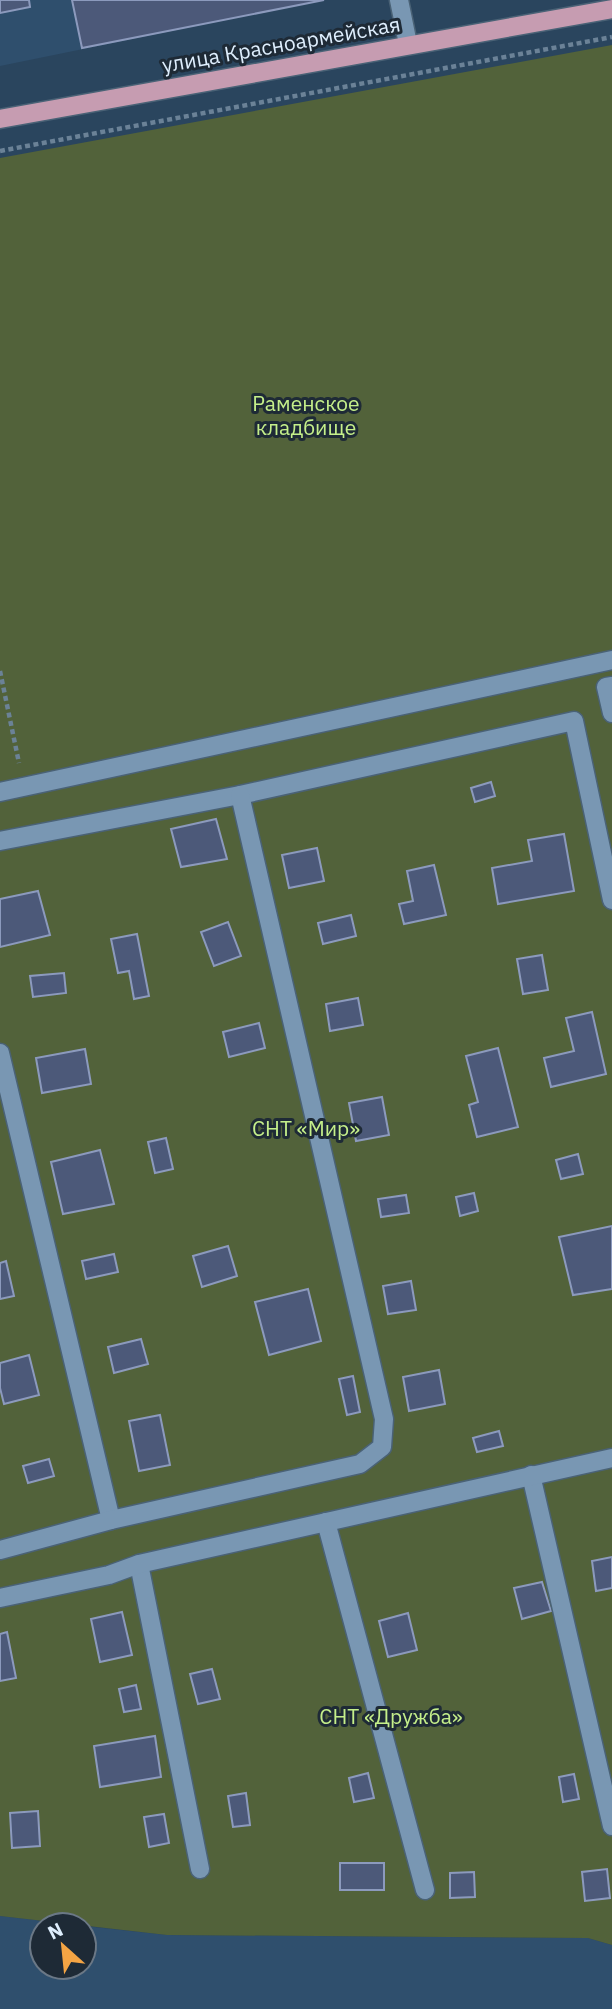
<svg xmlns="http://www.w3.org/2000/svg" width="612" height="2009" viewBox="0 0 612 2009" font-family="'IBM Plex Sans',sans-serif">
<style>
.built{fill:#2f4f6d}
.green{fill:#52623a}
.building{fill:#4c5979;stroke:#8c9abd;stroke-width:2}
.lines{fill:none;stroke-linecap:round;stroke-linejoin:round}
.minor-casing{stroke:#4a6276;stroke-width:21}
.major-casing{stroke:#4a6276;stroke-width:21}
.path{stroke:#6b8297;stroke-width:4.5;stroke-dasharray:5 3.5;stroke-linecap:butt}
.minor{stroke:#7997b3;stroke-width:18}
.major{stroke:#c69cb1;stroke-width:18}
.labels{text-anchor:middle;dominant-baseline:central;stroke-width:6;stroke-linejoin:round;paint-order:stroke}
.street-label{font-size:21px;fill:#deeefd;stroke:#1e2a36}
.park-label{font-size:21px;fill:#c5ef8a;stroke:#1e2a36}
</style>
<rect width="100%" height="100%" fill="#2a455e"/>
<g class="built">
<path d="M0 0H324L0 66Z"/>
<path d="M0 1916 79 1925H42V1967H84V1926L167 1935 588 1938 612 1945V2009H0Z"/>
</g>
<path class="green" d="M612 45V1945L588 1938 167 1935 0 1916V158Z"/>
<g class="building">
<path d="M0 0H29L30 7 0 13Z"/>
<path d="M72 0H324L82 48Z"/>
<path d="M491 782 495 796 475 802 471 788Z"/>
<path d="M216 819 227 859 181 867 171 829Z"/>
<path d="M564 834 574 891 498 904 492 868 532 861 528 840Z"/>
<path d="M317 848 324 881 289 888 282 855Z"/>
<path d="M434 865 446 915 404 924 399 904 413 901 407 871Z"/>
<path d="M38 891 50 935 0 947V899Z"/>
<path d="M351 915 356 936 323 944 318 923Z"/>
<path d="M228 922 241 956 214 966 201 932Z"/>
<path d="M137 934 149 996 134 999 129 971 118 973 111 939Z"/>
<path d="M542 955 548 990 523 994 517 959Z"/>
<path d="M64 973 66 993 33 997 30 976Z"/>
<path d="M358 998 363 1025 330 1031 326 1004Z"/>
<path d="M592 1012 606 1074 551 1087 544 1058 574 1051 566 1018Z"/>
<path d="M259 1023 265 1048 229 1057 223 1032Z"/>
<path d="M498 1048 518 1127 477 1137 469 1105 478 1102 466 1056Z"/>
<path d="M85 1049 91 1084 42 1093 36 1058Z"/>
<path d="M382 1097 389 1135 356 1141 349 1103Z"/>
<path d="M166 1138 173 1169 155 1173 148 1142Z"/>
<path d="M100 1150 114 1204 63 1214 51 1162Z"/>
<path d="M578 1154 583 1174 561 1179 556 1160Z"/>
<path d="M474 1193 478 1211 460 1216 456 1197Z"/>
<path d="M406 1195 409 1213 381 1217 378 1199Z"/>
<path d="M612 1226V1289L573 1295 559 1237Z"/>
<path d="M228 1246 237 1276 202 1287 193 1256Z"/>
<path d="M114 1254 118 1272 86 1279 82 1261Z"/>
<path d="M6 1261 14 1296 0 1299V1263Z"/>
<path d="M411 1281 416 1310 388 1314 383 1286Z"/>
<path d="M308 1289 321 1341 269 1355 255 1302Z"/>
<path d="M141 1339 148 1364 114 1373 108 1347Z"/>
<path d="M29 1355 39 1395 4 1404 0 1388V1363Z"/>
<path d="M439 1370 445 1404 409 1411 403 1377Z"/>
<path d="M353 1376 360 1412 347 1415 339 1379Z"/>
<path d="M160 1415 170 1465 139 1471 129 1421Z"/>
<path d="M499 1431 503 1446 477 1452 473 1438Z"/>
<path d="M49 1459 54 1476 28 1483 23 1466Z"/>
<path d="M612 1557V1588L596 1591 592 1561Z"/>
<path d="M542 1582 551 1611 522 1619 514 1588Z"/>
<path d="M122 1612 132 1655 100 1662 91 1619Z"/>
<path d="M408 1613 417 1650 388 1657 379 1621Z"/>
<path d="M7 1632 16 1678 0 1681V1634Z"/>
<path d="M212 1669 220 1699 198 1704 190 1674Z"/>
<path d="M136 1685 141 1709 124 1712 119 1689Z"/>
<path d="M155 1736 161 1777 100 1787 94 1746Z"/>
<path d="M368 1773 374 1798 354 1802 349 1778Z"/>
<path d="M574 1774 579 1799 563 1802 559 1777Z"/>
<path d="M246 1793 250 1825 233 1827 228 1796Z"/>
<path d="M38 1811 40 1846 12 1848 10 1813Z"/>
<path d="M164 1814 169 1843 149 1847 144 1817Z"/>
<rect x="340" y="1863" width="44" height="27"/>
<path d="M607 1869 610 1898 585 1901 582 1872Z"/>
<path d="M474 1872 475 1897 450 1898V1873Z"/>
</g>
<g class="lines">
<g class="minor-casing">
<g id="minor">
<path d="M399 0 408 44"/>
<path d="M612 686 606 687 612 713"/>
<path d="M0 792 612 660"/>
<path d="M0 841 240 795 574 721 612 900"/>
<path d="M0 1053 111 1520"/>
<path d="M531 1475 612 1826"/>
<path d="M326 1522 425 1890"/>
<path d="M0 1550 111 1520 360 1464 382 1447 384 1419 240 795"/>
<path d="M139 1564 200 1869"/>
<path d="M0 1598 109 1575 139 1564 612 1458"/>
</g>
</g>
<g class="major-casing">
<path id="major" d="M0 119 612 9"/>
</g>
<g class="path">
<path d="M0 151 612 37"/>
<path d="M0 671 19 763"/>
</g>
<use href="#minor" class="minor"/>
<use href="#major" class="major"/>
</g>
<g class="labels">
<g class="street-label">
<text transform="translate(281 44) rotate(-10)">улица Красноармейская</text>
</g>
<g class="park-label">
<text x="306" y="403">Раменское<tspan x="306" dy="24">кладбище</tspan></text>
<text x="306" y="1128">СНТ «Мир»</text>
<text x="391" y="1716">СНТ «Дружба»</text>
</g>
</g>
<g transform="translate(63 1946) rotate(333)"><circle r="33" fill="#1e2a36" stroke="#6b7886" stroke-width="2"/>
<path d="M0-5L12 26L0 18L-12 26Z" fill="#f4a444"/>
<text y="-10" font-size="19" font-weight="bold" text-anchor="middle" fill="#deeefd">N</text>
</g>
</svg>
